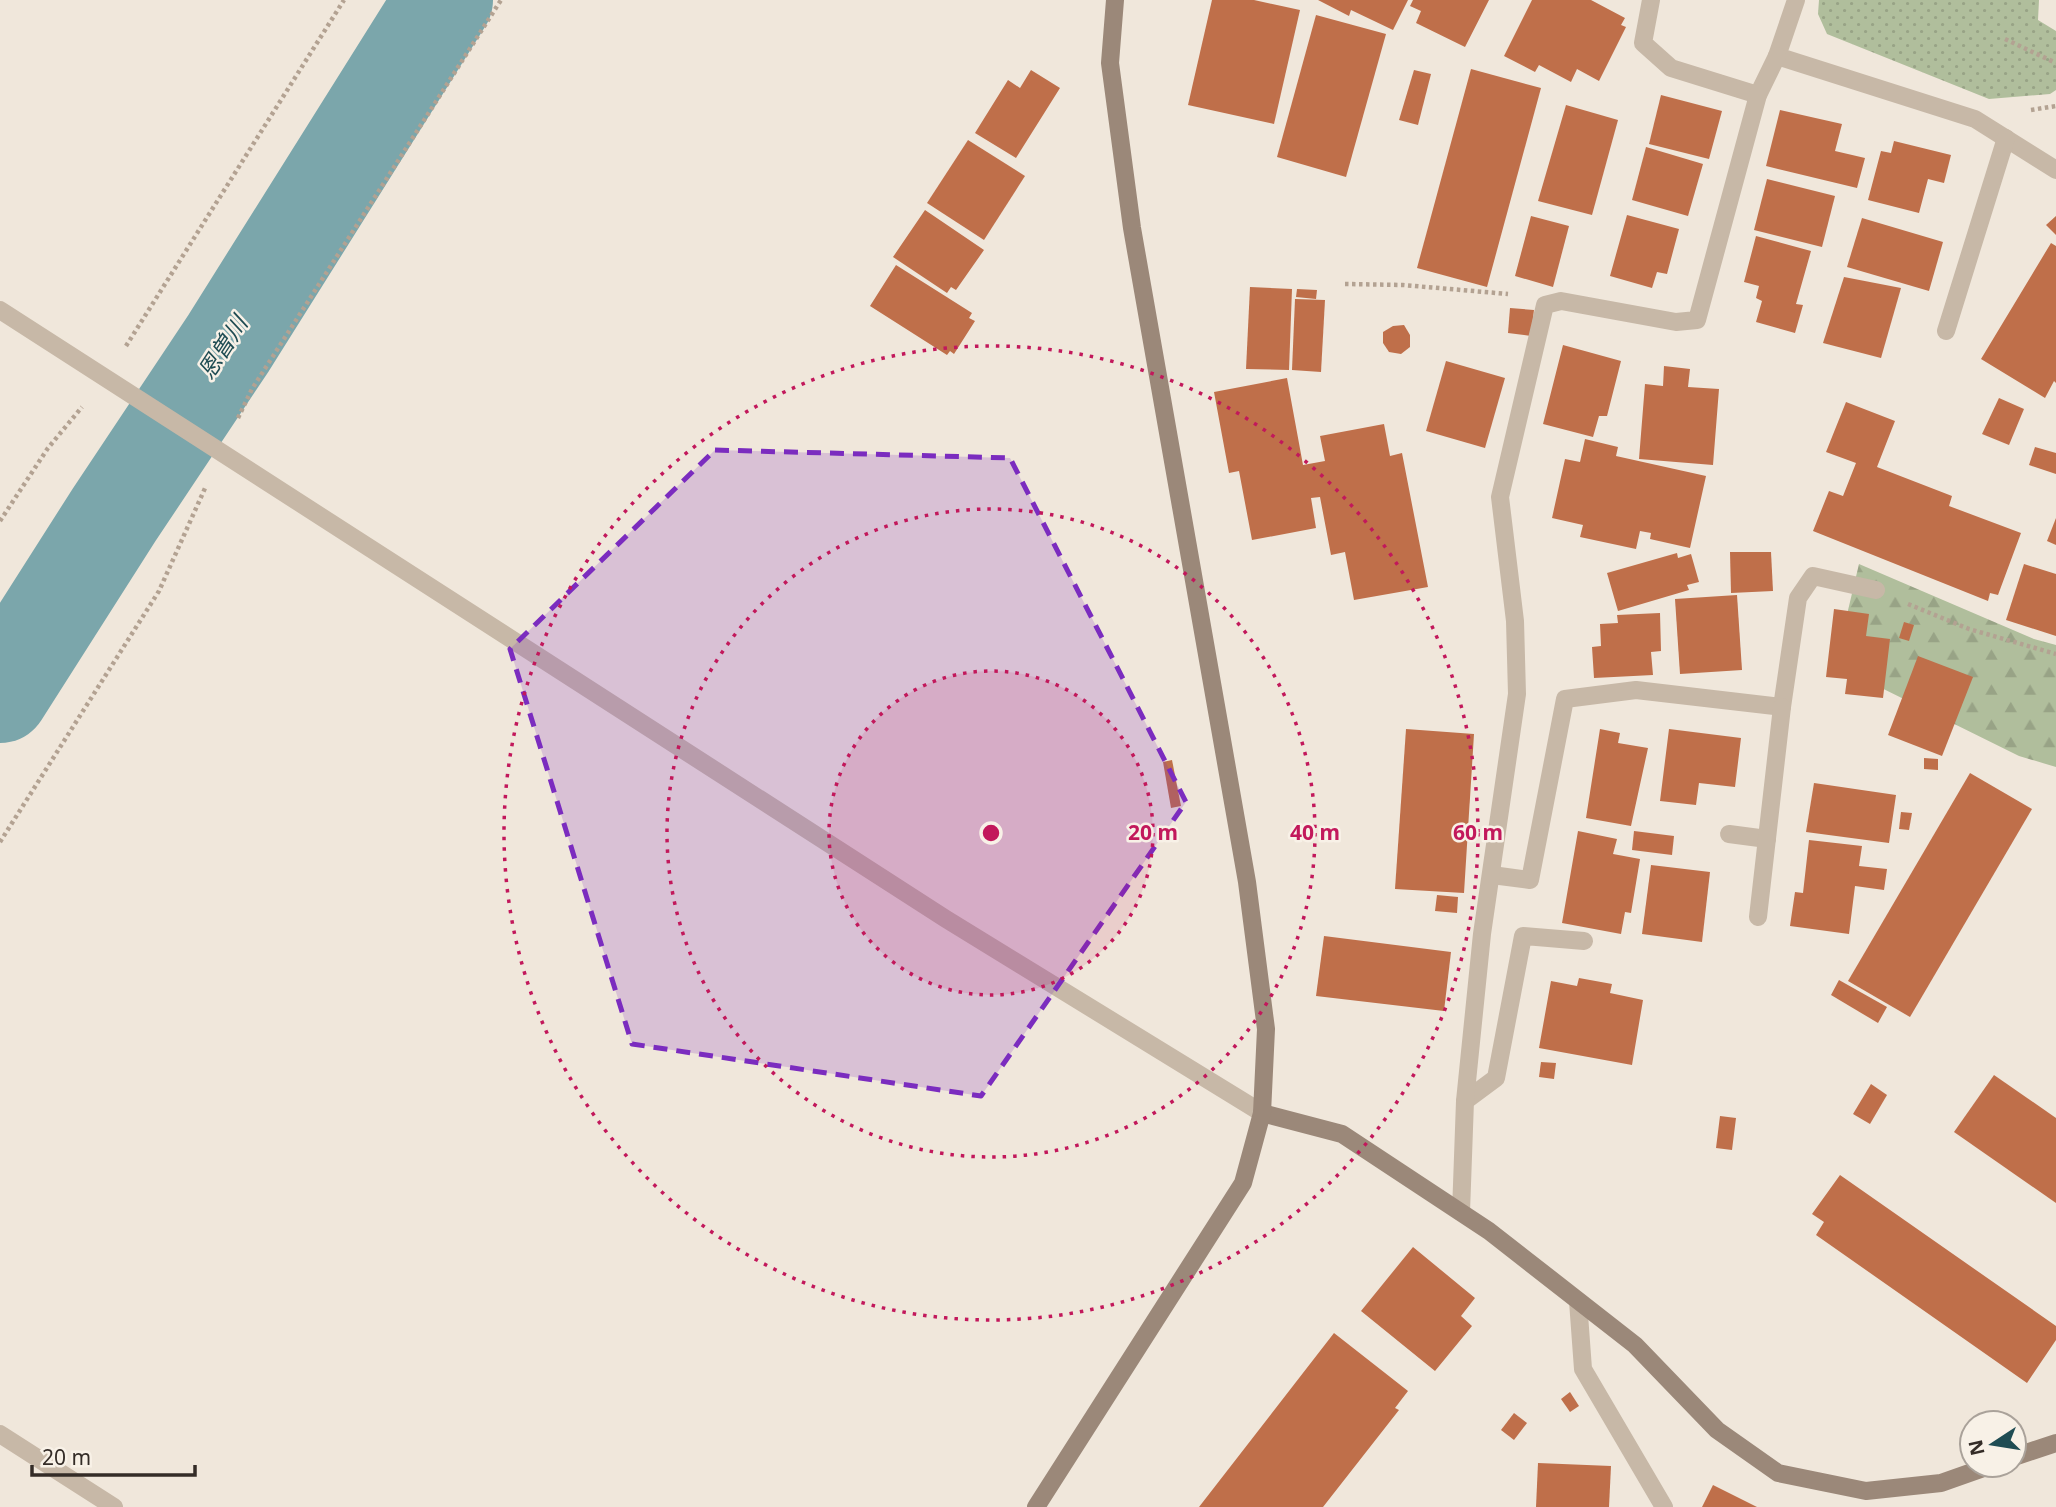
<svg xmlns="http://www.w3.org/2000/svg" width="2056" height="1507" viewBox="0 0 2056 1507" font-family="'Noto Sans','Noto Sans JP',sans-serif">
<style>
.forest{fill:url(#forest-firs)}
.park{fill:url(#park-dots)}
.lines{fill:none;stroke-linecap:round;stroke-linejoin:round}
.river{stroke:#7ba6ab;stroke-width:98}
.building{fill:#bf6f4a}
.path{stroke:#b3a292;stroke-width:4.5;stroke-dasharray:3.5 3.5;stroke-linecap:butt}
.street{stroke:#c7b8a7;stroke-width:18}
.secondary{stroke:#9b8879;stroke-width:18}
.marked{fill:#7b2cbf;fill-opacity:0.2;stroke:#7b2cbf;stroke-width:5;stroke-dasharray:14 9;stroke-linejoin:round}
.ring{fill:none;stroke:#c2185b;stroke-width:3.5;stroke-dasharray:3.5 7}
.labels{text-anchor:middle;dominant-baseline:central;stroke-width:5;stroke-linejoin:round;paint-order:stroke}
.water-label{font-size:23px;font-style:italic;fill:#1f4c53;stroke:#f8f1e7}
.centre{fill:#c2185b;stroke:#f8f1e7;stroke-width:3.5}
.ring-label{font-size:21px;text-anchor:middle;font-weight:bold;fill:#c2185b;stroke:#f8f1e7;stroke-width:5;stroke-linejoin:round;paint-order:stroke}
</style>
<defs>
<pattern id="forest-firs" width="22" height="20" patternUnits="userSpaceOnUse" patternTransform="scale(1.75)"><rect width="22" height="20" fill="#b0be9c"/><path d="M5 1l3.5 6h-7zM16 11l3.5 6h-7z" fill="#98a386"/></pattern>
<pattern id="park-dots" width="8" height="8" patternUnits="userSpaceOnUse" patternTransform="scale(1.75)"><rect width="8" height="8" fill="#b0be9c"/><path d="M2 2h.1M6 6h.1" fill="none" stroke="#98a386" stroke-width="1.8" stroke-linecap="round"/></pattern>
</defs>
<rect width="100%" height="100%" fill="#f0e7db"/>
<path class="forest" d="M1859 564 2034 639 2056 645V767L2019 756 1835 665Z"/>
<path class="park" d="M1819 0H2039L2038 20 2056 31V90L2050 94 1989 99 1827 34 1818 14Z"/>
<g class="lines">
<path class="river" d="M0 694 114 515 228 344 444 0"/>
</g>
<g class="building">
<path d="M1212 0H1254L1300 10 1274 124 1188 105Z"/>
<path d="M1318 0H1408L1393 30 1351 10 1349 16Z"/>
<path d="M1413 0H1489L1465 47 1416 23 1421 11 1410 6Z"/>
<path d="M1532 0H1591L1625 18 1621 25 1626 27 1599 81 1577 69 1571 82 1539 65 1535 72 1504 56Z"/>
<path d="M1316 15 1386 34 1346 177 1277 157Z"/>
<path d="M1471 69 1541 88 1487 287 1417 268Z"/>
<path d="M1031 70 1060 88 1016 158 975 133 1008 80 1020 88Z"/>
<path d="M1414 70 1431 74 1418 125 1399 120Z"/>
<path d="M1661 95 1722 111 1709 159 1649 144Z"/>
<path d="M1566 105 1618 120 1592 215 1538 201Z"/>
<path d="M1780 110 1842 124 1835 151 1865 158 1857 188 1766 166Z"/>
<path d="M968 140 1025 176 984 240 927 203Z"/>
<path d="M1894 141 1951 155 1944 183 1928 179 1919 213 1868 200 1881 151 1891 153Z"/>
<path d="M1646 147 1703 164 1688 216 1632 200Z"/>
<path d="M1767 179 1835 196 1822 247 1754 230Z"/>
<path d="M925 210 984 250 956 290 951 287 947 293 893 257Z"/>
<path d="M1627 215 1679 229 1667 274 1657 272 1652 288 1610 276Z"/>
<path d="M1531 216 1569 226 1553 287 1515 276Z"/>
<path d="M2056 216V235L2046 225Z"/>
<path d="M1862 218 1943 242 1929 291 1847 267Z"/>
<path d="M1756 236 1811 251 1796 304 1803 305 1795 333 1756 322 1762 301 1756 298 1759 286 1744 282Z"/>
<path d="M2051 243 2056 246V383L2054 381 2045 398 1981 359Z"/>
<path d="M896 265 972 313 969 318 975 321 954 354 950 351 947 355 870 306Z"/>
<path d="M1844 277 1901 288 1881 358 1823 343Z"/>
<path d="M1250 287 1292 289 1289 370 1246 369Z"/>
<path d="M1297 289 1317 290 1316 299 1296 297Z"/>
<path d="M1295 299 1325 300 1321 372 1292 370Z"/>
<path d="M1510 308 1534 310 1531 336 1508 333Z"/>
<path d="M1404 325 1410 335V347L1401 354 1389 352 1383 343V332L1393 326Z"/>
<path d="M1563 345 1621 361 1607 416H1599L1593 437 1543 424Z"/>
<path d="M1446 361 1505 378 1485 448 1426 431Z"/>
<path d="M1664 366 1690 369 1688 387 1719 389 1713 465 1639 459 1645 384 1663 386Z"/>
<path d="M1287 378 1303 465 1325 461 1320 436 1384 424 1390 456 1402 453 1428 587 1354 600 1345 552 1331 555 1320 497 1311 498 1316 528 1252 540 1239 471 1229 473 1214 392Z"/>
<path d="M1999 398 2024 409 2009 445 1982 434Z"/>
<path d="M1846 402 1895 421 1877 467 1952 496 1949 506 2021 533 1998 595 1990 593 1988 601 1813 531 1829 491 1843 496 1856 463 1826 452Z"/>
<path d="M1585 439 1618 447 1616 456 1706 476 1690 548 1650 539 1651 533 1640 531 1636 549 1580 537 1583 525 1552 518 1565 459 1580 462Z"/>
<path d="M2035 447 2056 453V474L2029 465Z"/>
<path d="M2056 518V545L2047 541Z"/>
<path d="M1730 552H1771L1773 591 1731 593Z"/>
<path d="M1677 553 1678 558 1691 554 1699 582 1687 585 1689 590 1618 611 1607 573Z"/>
<path d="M2024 564 2056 574V636L2006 620Z"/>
<path d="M1737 595 1742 670 1680 674 1675 599Z"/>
<path d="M1834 609 1869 614 1866 636 1890 639 1883 698 1845 694 1847 679 1826 677Z"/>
<path d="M1660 613 1661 651 1651 652 1653 675 1594 678 1592 647 1601 646 1600 624 1618 623 1617 615Z"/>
<path d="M1904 622 1914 625 1909 641 1899 638Z"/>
<path d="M1918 656 1973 677 1942 756 1888 735Z"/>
<path d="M1406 729 1474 734 1464 893 1395 889Z"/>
<path d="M1600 729 1620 733 1618 743 1648 748 1631 826 1586 818Z"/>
<path d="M1669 729 1741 738 1735 787 1699 783 1696 805 1660 801Z"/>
<path d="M1924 758 1938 759V770L1924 769Z"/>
<path d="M1172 760 1181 806 1171 808 1163 762Z"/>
<path d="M1970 773 2032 809 1910 1017 1848 981Z"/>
<path d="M1814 783 1896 795 1889 843 1806 832Z"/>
<path d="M1901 812 1912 813 1909 830 1899 829Z"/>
<path d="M1578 831 1617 839 1613 854 1640 859 1631 913 1625 912 1621 934 1562 923Z"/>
<path d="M1634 831 1674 836 1672 855 1632 850Z"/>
<path d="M1809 840 1862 846 1859 866 1887 869 1884 890 1855 886 1849 934 1790 926 1795 892 1803 893Z"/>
<path d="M1651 865 1710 872 1702 942 1642 934Z"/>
<path d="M1437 895 1458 897 1457 913 1435 911Z"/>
<path d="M1324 936 1451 952 1444 1011 1316 996Z"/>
<path d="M1579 978 1612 984 1610 993 1643 1000 1632 1065 1539 1048 1551 981 1577 986Z"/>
<path d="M1839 980 1887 1007 1878 1023 1831 995Z"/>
<path d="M1541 1062 1556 1063 1554 1079 1539 1077Z"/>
<path d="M1994 1075 2056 1118V1203L1954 1132Z"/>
<path d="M1871 1084 1887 1095 1870 1124 1853 1114Z"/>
<path d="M1720 1116 1736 1118 1732 1150 1716 1148Z"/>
<path d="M1840 1175 2056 1326V1340L2027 1383 1816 1235 1824 1222 1812 1214Z"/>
<path d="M1413 1247 1475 1298 1461 1316 1472 1326 1435 1371 1361 1311Z"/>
<path d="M1334 1333 1408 1391 1395 1408 1399 1410 1323 1507H1199Z"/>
<path d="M1570 1392 1579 1406 1570 1412 1561 1399Z"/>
<path d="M1514 1413 1527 1423 1514 1440 1501 1430Z"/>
<path d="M1538 1463 1611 1466 1609 1507H1536Z"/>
<path d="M1713 1485 1757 1507H1702Z"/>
</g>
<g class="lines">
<g class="path">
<path d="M2005 39 2056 63"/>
<path d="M2031 110 2056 106"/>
<path d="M1345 284 1403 285 1508 294"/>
<path d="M126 346 344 0"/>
<path d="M238 418 252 389 501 0"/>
<path d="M0 521 48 448 82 407"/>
<path d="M1908 604 1969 629 2056 654"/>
<path d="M0 842 159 591 206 486"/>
</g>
<g class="street">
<path d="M1651 0 1643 43 1671 68 1758 95"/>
<path d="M1796 0 1777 56 1975 119 2056 170"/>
<path d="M0 310 946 919 1262 1113"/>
<path d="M1946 331 2006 138"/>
<path d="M1729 834 1767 839"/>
<path d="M1492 875 1530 880 1565 699 1636 690 1782 707 1798 598 1813 576 1876 590"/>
<path d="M1758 917 1782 707"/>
<path d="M1465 1101 1496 1078 1523 936 1584 941"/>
<path d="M1461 1212 1465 1101 1482 934 1517 694 1515 621 1500 497 1545 305 1561 301 1676 322 1697 320 1758 95 1777 56"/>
<path d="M1578 1301 1583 1369 1664 1507"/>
<path d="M0 1434 114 1507"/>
</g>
<g class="secondary">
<path d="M1262 1113 1342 1134 1489 1231 1635 1345 1717 1430 1778 1473 1866 1491 1941 1483 1992 1465"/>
<path d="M2014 1457 2056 1443"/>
<path d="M1036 1507 1243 1183 1262 1113 1266 1029 1247 882 1132 228 1110 63 1115 0"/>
</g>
</g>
<path class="marked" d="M715 450 1010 458 1186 802 981 1096 632 1044 510 649Z"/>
<circle cx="991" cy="833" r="162" fill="#c2185b" fill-opacity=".12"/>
<g class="ring">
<circle cx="991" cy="833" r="162"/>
<circle cx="991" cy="833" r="324"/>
<circle cx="991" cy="833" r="487"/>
</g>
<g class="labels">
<g class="water-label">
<text transform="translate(222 347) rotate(-57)">恩曽川</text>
</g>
</g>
<circle cx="991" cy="833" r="10" class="centre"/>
<g class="ring-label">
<text x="1153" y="840">20 m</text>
<text x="1315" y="840">40 m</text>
<text x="1478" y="840">60 m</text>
</g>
<g transform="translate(1993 1444) rotate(258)"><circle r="33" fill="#f8f1e7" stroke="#aaa29a" stroke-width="2"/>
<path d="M0-5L12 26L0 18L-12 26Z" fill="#1f4c53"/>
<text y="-10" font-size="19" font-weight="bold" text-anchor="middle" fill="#342c27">N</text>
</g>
<path d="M32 1465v10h163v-10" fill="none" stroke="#342c27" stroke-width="3.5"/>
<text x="42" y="1465" font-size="21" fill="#342c27" stroke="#f8f1e7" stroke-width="5" paint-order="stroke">20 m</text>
</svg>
